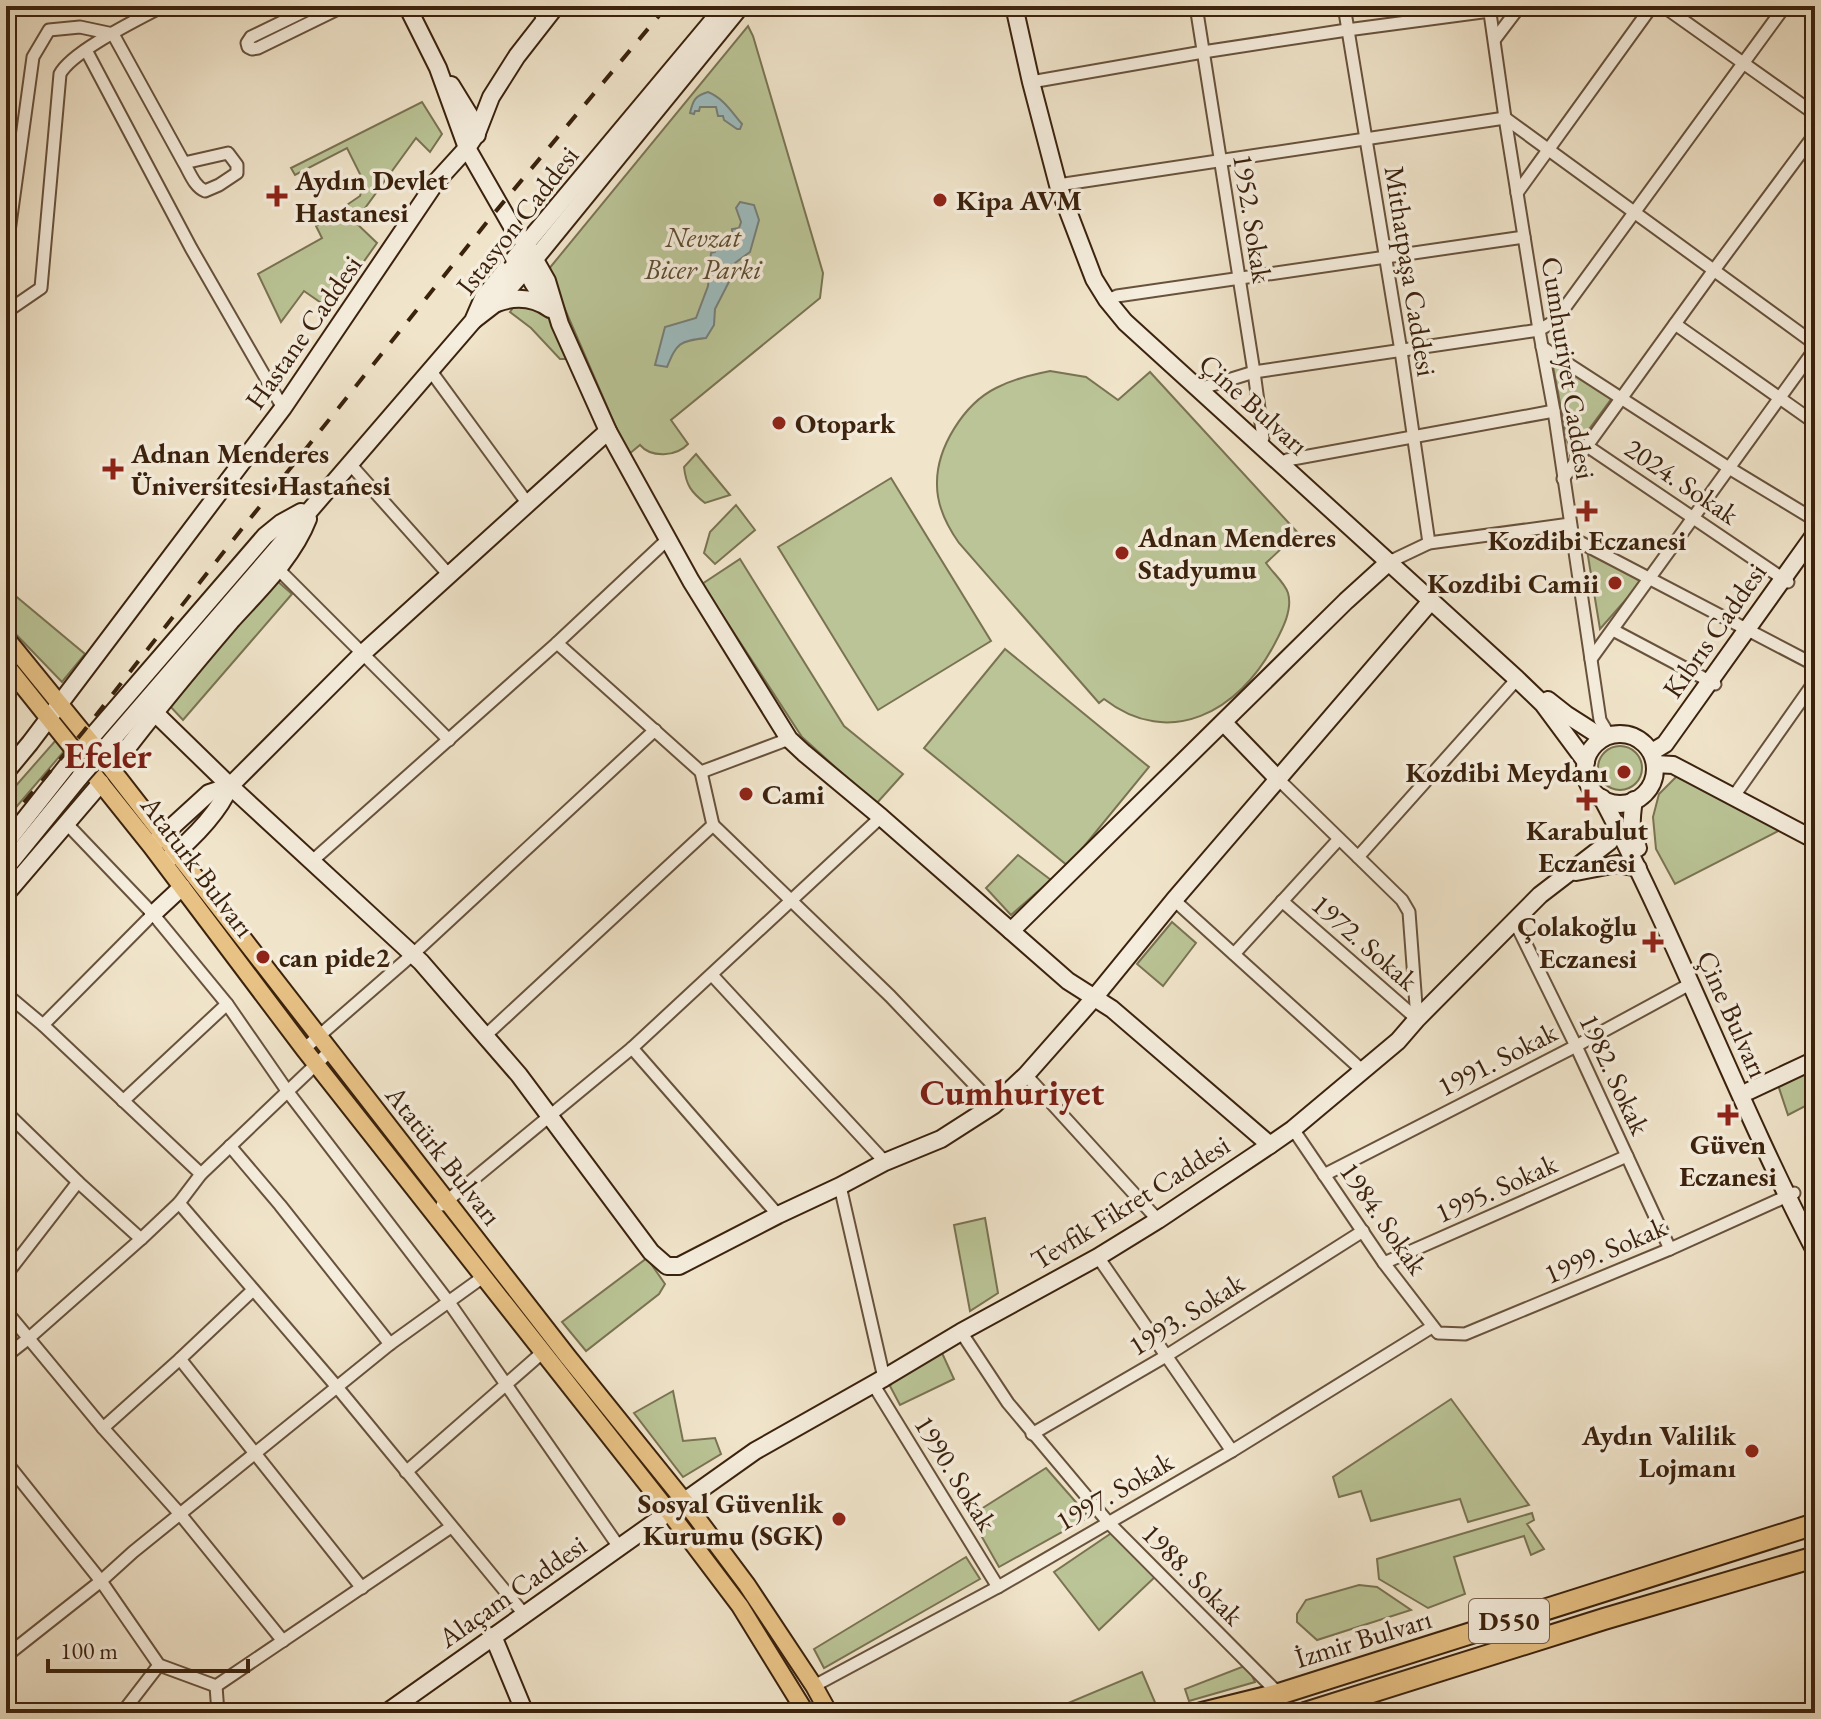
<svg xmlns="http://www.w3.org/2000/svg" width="1821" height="1719" viewBox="0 0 1821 1719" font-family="'EB Garamond',serif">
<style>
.green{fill:#bac496;stroke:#7a7352;stroke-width:2}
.water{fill:#9dbcbf;stroke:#767e78;stroke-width:2}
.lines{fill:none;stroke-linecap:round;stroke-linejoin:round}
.street-casing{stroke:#68523c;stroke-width:15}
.secondary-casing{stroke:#3b220d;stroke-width:20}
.primary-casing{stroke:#3b220d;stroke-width:20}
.highway-casing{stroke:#3b220d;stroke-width:24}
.street{stroke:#f5eddd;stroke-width:11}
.secondary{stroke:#f5eddd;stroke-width:16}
.primary{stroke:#e8c285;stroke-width:16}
.highway{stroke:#e8c285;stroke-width:20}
.rail{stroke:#3b220d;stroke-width:4;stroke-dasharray:14 14;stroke-linecap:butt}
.secondary-bridge-casing{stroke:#3b220d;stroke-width:20;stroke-linecap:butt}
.secondary-bridge{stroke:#f5eddd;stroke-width:16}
.poi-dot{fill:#8f2418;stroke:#f5eddd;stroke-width:3}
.labels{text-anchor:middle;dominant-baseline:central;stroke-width:7;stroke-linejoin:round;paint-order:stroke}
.shield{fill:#f5eddd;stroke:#735f4b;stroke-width:2}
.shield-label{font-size:26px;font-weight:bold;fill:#3b220d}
.poi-label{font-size:28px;font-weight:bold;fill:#3b220d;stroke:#f5eddd;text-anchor:start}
.street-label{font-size:28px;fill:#3b220d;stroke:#f5eddd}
.park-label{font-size:28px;font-style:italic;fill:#5b4a2f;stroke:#f5eddd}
.district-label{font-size:36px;font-weight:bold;fill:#7a1f14;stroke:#f5eddd}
</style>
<rect width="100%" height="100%" fill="#f0e4ca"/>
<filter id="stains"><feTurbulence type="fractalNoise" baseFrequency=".0025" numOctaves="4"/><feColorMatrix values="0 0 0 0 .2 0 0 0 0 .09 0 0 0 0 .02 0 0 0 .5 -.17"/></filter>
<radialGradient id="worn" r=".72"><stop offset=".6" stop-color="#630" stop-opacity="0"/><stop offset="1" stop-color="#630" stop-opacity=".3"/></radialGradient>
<g class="green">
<path d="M748 26 753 36 823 273 820 298 671 420 688 444C676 457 651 458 640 445L628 455 548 270Z"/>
<path d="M422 102 442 134 430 152 416 138 355 222 377 243 330 309 304 291 281 322 258 274 322 238 316 226 360 196 364 182 347 148 295 175 291 168Z"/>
<path d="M518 301 550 316 568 359H560L531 328 510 312Z"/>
<path d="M1551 356 1612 398 1570 455Z"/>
<path d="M1050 371 1086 377 1118 400 1150 372 1298 533 1266 563C1272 572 1285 583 1288 593 1293 610 1282 630 1274 645 1239 711 1170 750 1104 699L1099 703 959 543C947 526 937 507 937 485 936 448 964 404 996 388 1013 379 1032 375 1050 371Z"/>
<path d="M696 454 730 495 705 503C691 492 686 485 684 467Z"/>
<path d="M891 478 991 641 878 710 778 547Z"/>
<path d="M736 505 755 530 715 564 704 553 710 532Z"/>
<path d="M1587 550 1644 579 1600 629Z"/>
<path d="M740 559 844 726 903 774 876 804 802 737 702 584Z"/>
<path d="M275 579 292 594 183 720 167 703Z"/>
<path d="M6 588 85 654 62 682 6 624Z"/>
<path d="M1005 649 1149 767 1068 866 924 748Z"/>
<path d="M56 740 65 750 6 819V797Z"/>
<circle cx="1620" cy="768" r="22"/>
<path d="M1681 772 1782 829 1675 884 1656 849 1653 817 1659 794Z"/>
<path d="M1018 855 1051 880 1011 915 986 888Z"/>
<path d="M1172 922 1196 943 1163 986 1137 964Z"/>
<path d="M1815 1061V1101L1788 1115 1776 1079Z"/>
<path d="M985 1218 998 1293 970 1311 954 1225Z"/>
<path d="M647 1258 665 1284 659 1294 586 1351 562 1322Z"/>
<path d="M942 1353 954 1379 900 1405 890 1386 894 1380Z"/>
<path d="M673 1391 683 1441 715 1438 721 1454 683 1477 634 1413Z"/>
<path d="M1451 1399 1529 1505 1468 1522 1460 1499 1371 1521 1361 1491 1339 1497 1333 1477Z"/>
<path d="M1046 1468 1089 1517 999 1567 970 1516Z"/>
<path d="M1532 1513 1534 1520 1527 1524 1544 1549 1531 1555 1524 1536 1454 1557 1465 1594 1428 1608 1379 1579 1377 1559Z"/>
<path d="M1113 1532 1156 1576 1099 1630 1054 1572Z"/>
<path d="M966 1557 980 1579 824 1668 814 1649Z"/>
<path d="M1359 1585 1377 1587 1411 1610 1317 1640 1297 1622V1614L1306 1600Z"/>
<path d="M1247 1665 1255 1682 1189 1701 1185 1689Z"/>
<path d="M1142 1672 1157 1707 1137 1713H1064L1061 1706Z"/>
</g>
<g class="water">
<path d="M708 92C723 98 731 111 742 124L740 129H737L724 120 723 116H718L716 107H700L699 111H695L694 114 690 113C693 100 695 96 708 92Z"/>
<path d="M740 202 754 205 759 220 750 252 735 263 733 274 715 309 714 325 706 338C679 341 677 343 667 367L655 365 665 327 696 318 708 286 711 253 715 252 716 247H720L721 239 732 238V229L739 228 741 222 736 208Z"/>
</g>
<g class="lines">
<g class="street-casing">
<g id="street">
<path d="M315 6 251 37 247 43 248 47 252 49 258 48 344 6"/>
<path d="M537 6 544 22"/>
<path d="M1196 6 1254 372 1263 438"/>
<path d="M1344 6 1401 351 1429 543"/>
<path d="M1489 6 1505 118 1539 330 1554 411 1600 720 1609 735"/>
<path d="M1663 6 1815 114"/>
<path d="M113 34 184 163C190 173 194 186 205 191L219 185 237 173V165L228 153 184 163"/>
<path d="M1495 39 1520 6"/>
<path d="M86 50 191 248 283 408"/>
<path d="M1031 82 1203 52 1347 30 1490 11"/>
<path d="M1058 185 1505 118 1815 344"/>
<path d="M1517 193 1652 6"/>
<path d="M6 272 8 239 33 57 49 30 80 27 113 34"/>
<path d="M1107 300 1117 296 1524 237"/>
<path d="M6 312 41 288 60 74C72 51 139 19 163 6"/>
<path d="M1675 324 1815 423"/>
<path d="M1542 347 1729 468 1815 520"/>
<path d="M430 370 528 504"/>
<path d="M1199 389 1254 372 1539 330 1555 321 1785 6"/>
<path d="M1587 446 1788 582"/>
<path d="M1287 460 1554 411"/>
<path d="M350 464 449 575"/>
<path d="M1563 479 1714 270 1815 134"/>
<path d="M1572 538 1815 665"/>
<path d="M1389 562 1429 543 1570 524"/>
<path d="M277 568 449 740"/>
<path d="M1613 630 1715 684"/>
<path d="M557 643 701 772 789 739"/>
<path d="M1591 659 1815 349"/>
<path d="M1278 779 1358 857 1517 679"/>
<path d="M1734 796 1815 681"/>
<path d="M67 824 153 914 227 1004 288 1092 448 1301 619 1547"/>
<path d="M713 825 890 996 994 1105"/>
<path d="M1358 857 1402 900 1409 912 1417 1019"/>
<path d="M311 862 557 643 668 539"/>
<path d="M1174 900 1363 1071"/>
<path d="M1282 901 1417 1019"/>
<path d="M1514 920 1576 1046 1670 1249"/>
<path d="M1234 954 1339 839"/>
<path d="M712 975 885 1162"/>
<path d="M6 994 43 1025 201 1174"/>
<path d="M43 1025 153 914"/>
<path d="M485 1036 713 825 701 772"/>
<path d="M632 1048 778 1215"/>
<path d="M304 1049 412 955 655 730"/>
<path d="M1026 1075 1158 1220"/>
<path d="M123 1101 227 1004"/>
<path d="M6 1112 78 1182 141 1239"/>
<path d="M1293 1129 1384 1263 1438 1333 1465 1334 1670 1249 1794 1193"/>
<path d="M230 1146 280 1205 390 1344"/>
<path d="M1324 1175 1576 1046 1690 984"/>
<path d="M840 1186 884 1378"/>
<path d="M179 1203 337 1387 524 1614"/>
<path d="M442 1205 632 1048 881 817"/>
<path d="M1098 1257 1232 1451"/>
<path d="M1384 1263 1627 1156"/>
<path d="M6 1275 78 1182"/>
<path d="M6 1311 103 1428 180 1514 283 1641"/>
<path d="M961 1332 1008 1403 1108 1522 1279 1694"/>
<path d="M6 1356 29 1338 141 1239 179 1203 201 1174 330 1051"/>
<path d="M180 1359 362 1588"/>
<path d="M873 1384 998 1587"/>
<path d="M103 1428 180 1359 253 1290"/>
<path d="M1032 1434 1166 1356 1363 1231"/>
<path d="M6 1462 101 1581 159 1665 216 1686"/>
<path d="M406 1472 543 1352"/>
<path d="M6 1656 101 1581 133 1552 390 1344 483 1277"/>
<path d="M216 1686 451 1527"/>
<path d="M216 1686 218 1713"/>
<path d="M814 1686 998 1587 1232 1451 1432 1327"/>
<path d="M122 1713 159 1665"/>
</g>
</g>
<g class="secondary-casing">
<g id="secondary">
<path d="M407 6 438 68 467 148 514 230 526 244 547 281 560 324 608 431 691 581 789 739 804 753 881 817 1068 981 1112 1009 1270 1145"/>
<path d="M1014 6 1031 82 1058 185 1094 279 1107 300 1125 322 1517 679 1543 704 1586 762"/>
<path d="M451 85 470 116 477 135"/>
<path d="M522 262 533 283 549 307"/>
<path d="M497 303C516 296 533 297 550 309"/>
<path d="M474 320 496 303 534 260 741 6"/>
<path d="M1548 700 1567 715 1603 738"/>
<path d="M154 712 230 786 421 962 519 1075 651 1252 667 1266H679L778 1215 840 1186 885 1162 941 1139 994 1105 1026 1075 1094 998 1174 900 1431 601"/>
<path d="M1224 723 1278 779"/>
<circle cx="1620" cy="769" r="35"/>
<path d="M89 740 265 536 281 523 301 512"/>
<path d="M106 747 473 321 483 298 526 244 725 6"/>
<path d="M1652 752 1665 744 1815 534"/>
<path d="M1655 764 1673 765 1815 840"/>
<path d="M112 768C150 717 190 669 231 621 259 590 293 558 308 519"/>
<path d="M6 772 30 743 283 408 436 182 467 148 477 133 491 97 517 56 556 6"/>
<path d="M1602 798C1680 946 1738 1103 1815 1251"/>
<path d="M1634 800C1631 819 1630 831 1638 848"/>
<path d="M6 843 77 753"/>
<path d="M152 845 209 793 230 786"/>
<path d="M166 861C189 842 218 814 230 786L363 653 608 431"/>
<path d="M6 868 80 777"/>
<path d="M1576 872 1617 864 1638 868"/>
<path d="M6 894 101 783"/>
<path d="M153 914 182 887"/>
<path d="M1011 931 1346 601 1389 562"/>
<path d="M1749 1091 1815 1060"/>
<path d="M493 1636 525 1713"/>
<path d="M386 1713 755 1451 884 1378 961 1332 1098 1257 1158 1220 1270 1145 1293 1129 1398 1041 1417 1019 1540 895 1609 842 1619 829"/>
</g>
</g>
<g class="primary-casing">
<g id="primary">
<path d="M6 638 89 740 568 1357 685 1502 747 1585 814 1686 829 1713"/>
<path d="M6 665 151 846 304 1049 669 1512 740 1606 806 1713"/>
</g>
</g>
<g class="highway-casing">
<g id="highway">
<path d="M1202 1713 1279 1694 1815 1524"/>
<path d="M1305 1713 1604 1619 1815 1557"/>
</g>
</g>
<use href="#street" class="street"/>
<use href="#secondary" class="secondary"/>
<use href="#primary" class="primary"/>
<use href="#highway" class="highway"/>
<path class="rail" d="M6 824 83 732 233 540 491 217 667 6"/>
<g class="secondary-bridge-casing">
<path id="secondary-bridge" d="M80 777 106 747"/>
</g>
<use href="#secondary-bridge" class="secondary-bridge"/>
</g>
<g class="poi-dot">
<path d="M273 184h8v8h8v8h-8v8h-8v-8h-8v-8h8z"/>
<circle cx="940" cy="200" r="8"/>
<circle cx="779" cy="423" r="8"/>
<path d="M109 457h8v8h8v8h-8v8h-8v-8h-8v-8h8z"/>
<path d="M1583 499h8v8h8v8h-8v8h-8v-8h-8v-8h8z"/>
<circle cx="1122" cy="553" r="8"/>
<circle cx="1615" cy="583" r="8"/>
<circle cx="1624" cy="772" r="8"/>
<circle cx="746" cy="794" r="8"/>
<path d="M1583 788h8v8h8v8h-8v8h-8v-8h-8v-8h8z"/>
<path d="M1649 930h8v8h8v8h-8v8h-8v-8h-8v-8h8z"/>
<circle cx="263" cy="957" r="8"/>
<path d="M1724 1103h8v8h8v8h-8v8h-8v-8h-8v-8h8z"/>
<circle cx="1752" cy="1451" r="8"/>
<circle cx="839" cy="1519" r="8"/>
</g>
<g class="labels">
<rect class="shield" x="1469" y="1599" width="80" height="44" rx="6"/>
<g class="shield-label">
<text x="1509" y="1621">D550</text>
</g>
<g class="poi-label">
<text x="295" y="180">Aydın Devlet<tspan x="295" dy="32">Hastanesi</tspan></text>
<text x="956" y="200">Kipa AVM</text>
<text x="795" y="423">Otopark</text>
<text x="131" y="453">Adnan Menderes<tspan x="131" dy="32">Üniversitesi Hastanesi</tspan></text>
<text x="1138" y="537">Adnan Menderes<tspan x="1138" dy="32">Stadyumu</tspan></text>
<text x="1587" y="540" text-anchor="middle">Kozdibi Eczanesi</text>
<text x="1599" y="583" text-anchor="end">Kozdibi Camii</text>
<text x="1608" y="772" text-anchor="end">Kozdibi Meydanı</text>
<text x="762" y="794">Cami</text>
<text x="1587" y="830" text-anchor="middle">Karabulut<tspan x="1587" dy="32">Eczanesi</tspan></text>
<text x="1637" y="926" text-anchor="end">Çolakoğlu<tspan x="1637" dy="32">Eczanesi</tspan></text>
<text x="279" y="957">can pide2</text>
<text x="1728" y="1144" text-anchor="middle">Güven<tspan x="1728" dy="32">Eczanesi</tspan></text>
<text x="1736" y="1435" text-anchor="end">Aydın Valilik<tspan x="1736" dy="32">Lojmanı</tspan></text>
<text x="823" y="1503" text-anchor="end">Sosyal Güvenlik<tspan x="823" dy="32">Kurumu (SGK)</tspan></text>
</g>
<g class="street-label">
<text transform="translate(1253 218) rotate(81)">1952. Sokak</text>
<text transform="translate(517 220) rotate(-52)">Istasyon Caddesi</text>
<text transform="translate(1411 271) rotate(81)">Mithatpaşa Caddesi</text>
<text transform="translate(303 332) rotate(-55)">Hastane Caddesi</text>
<text transform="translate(1569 368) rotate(81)">Cumhuriyet Caddesi</text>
<text transform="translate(1254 404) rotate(42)">Çine Bulvarı</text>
<text transform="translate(1682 481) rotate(34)">2024. Sokak</text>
<text transform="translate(1714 630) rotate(-55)">Kıbrıs Caddesi</text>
<text transform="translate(198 866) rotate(53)">Ataturk Bulvarı</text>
<text transform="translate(1365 942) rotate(41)">1972. Sokak</text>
<text transform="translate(1733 1014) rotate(66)">Çine Bulvarı</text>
<text transform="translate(1497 1059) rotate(-27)">1991. Sokak</text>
<text transform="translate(1615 1074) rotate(65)">1982. Sokak</text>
<text transform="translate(444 1155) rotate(52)">Atatürk Bulvarı</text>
<text transform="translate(1496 1188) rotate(-24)">1995. Sokak</text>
<text transform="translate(1130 1202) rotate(-32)">Tevfik Fikret Caddesi</text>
<text transform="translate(1384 1218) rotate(55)">1984. Sokak</text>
<text transform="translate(1605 1250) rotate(-23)">1999. Sokak</text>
<text transform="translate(1186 1314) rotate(-32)">1993. Sokak</text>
<text transform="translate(956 1473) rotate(58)">1990. Sokak</text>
<text transform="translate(1114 1491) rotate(-30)">1997. Sokak</text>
<text transform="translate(1193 1574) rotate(45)">1988. Sokak</text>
<text transform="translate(512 1591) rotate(-35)">Alaçam Caddesi</text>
<text transform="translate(1363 1638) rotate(-17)">İzmir Bulvarı</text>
</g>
<g class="park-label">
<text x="703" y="237">Nevzat<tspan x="703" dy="32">Bicer Parki</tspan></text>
</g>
<g class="district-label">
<text x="108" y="755">Efeler</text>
<text x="1012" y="1092">Cumhuriyet</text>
</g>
</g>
<rect width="1821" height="1719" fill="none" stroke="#f0e4ca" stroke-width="32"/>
<rect x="8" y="8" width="1805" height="1703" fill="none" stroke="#3b220d" stroke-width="4"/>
<rect x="16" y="16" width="1789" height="1687" fill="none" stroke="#3b220d" stroke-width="2"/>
<path d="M48 1659v12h200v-12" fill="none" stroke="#3b220d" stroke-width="4"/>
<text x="60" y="1659" font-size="24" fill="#3b220d" stroke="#f5eddd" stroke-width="6" paint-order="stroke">100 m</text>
<rect width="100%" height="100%" filter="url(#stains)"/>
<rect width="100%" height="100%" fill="url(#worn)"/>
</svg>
